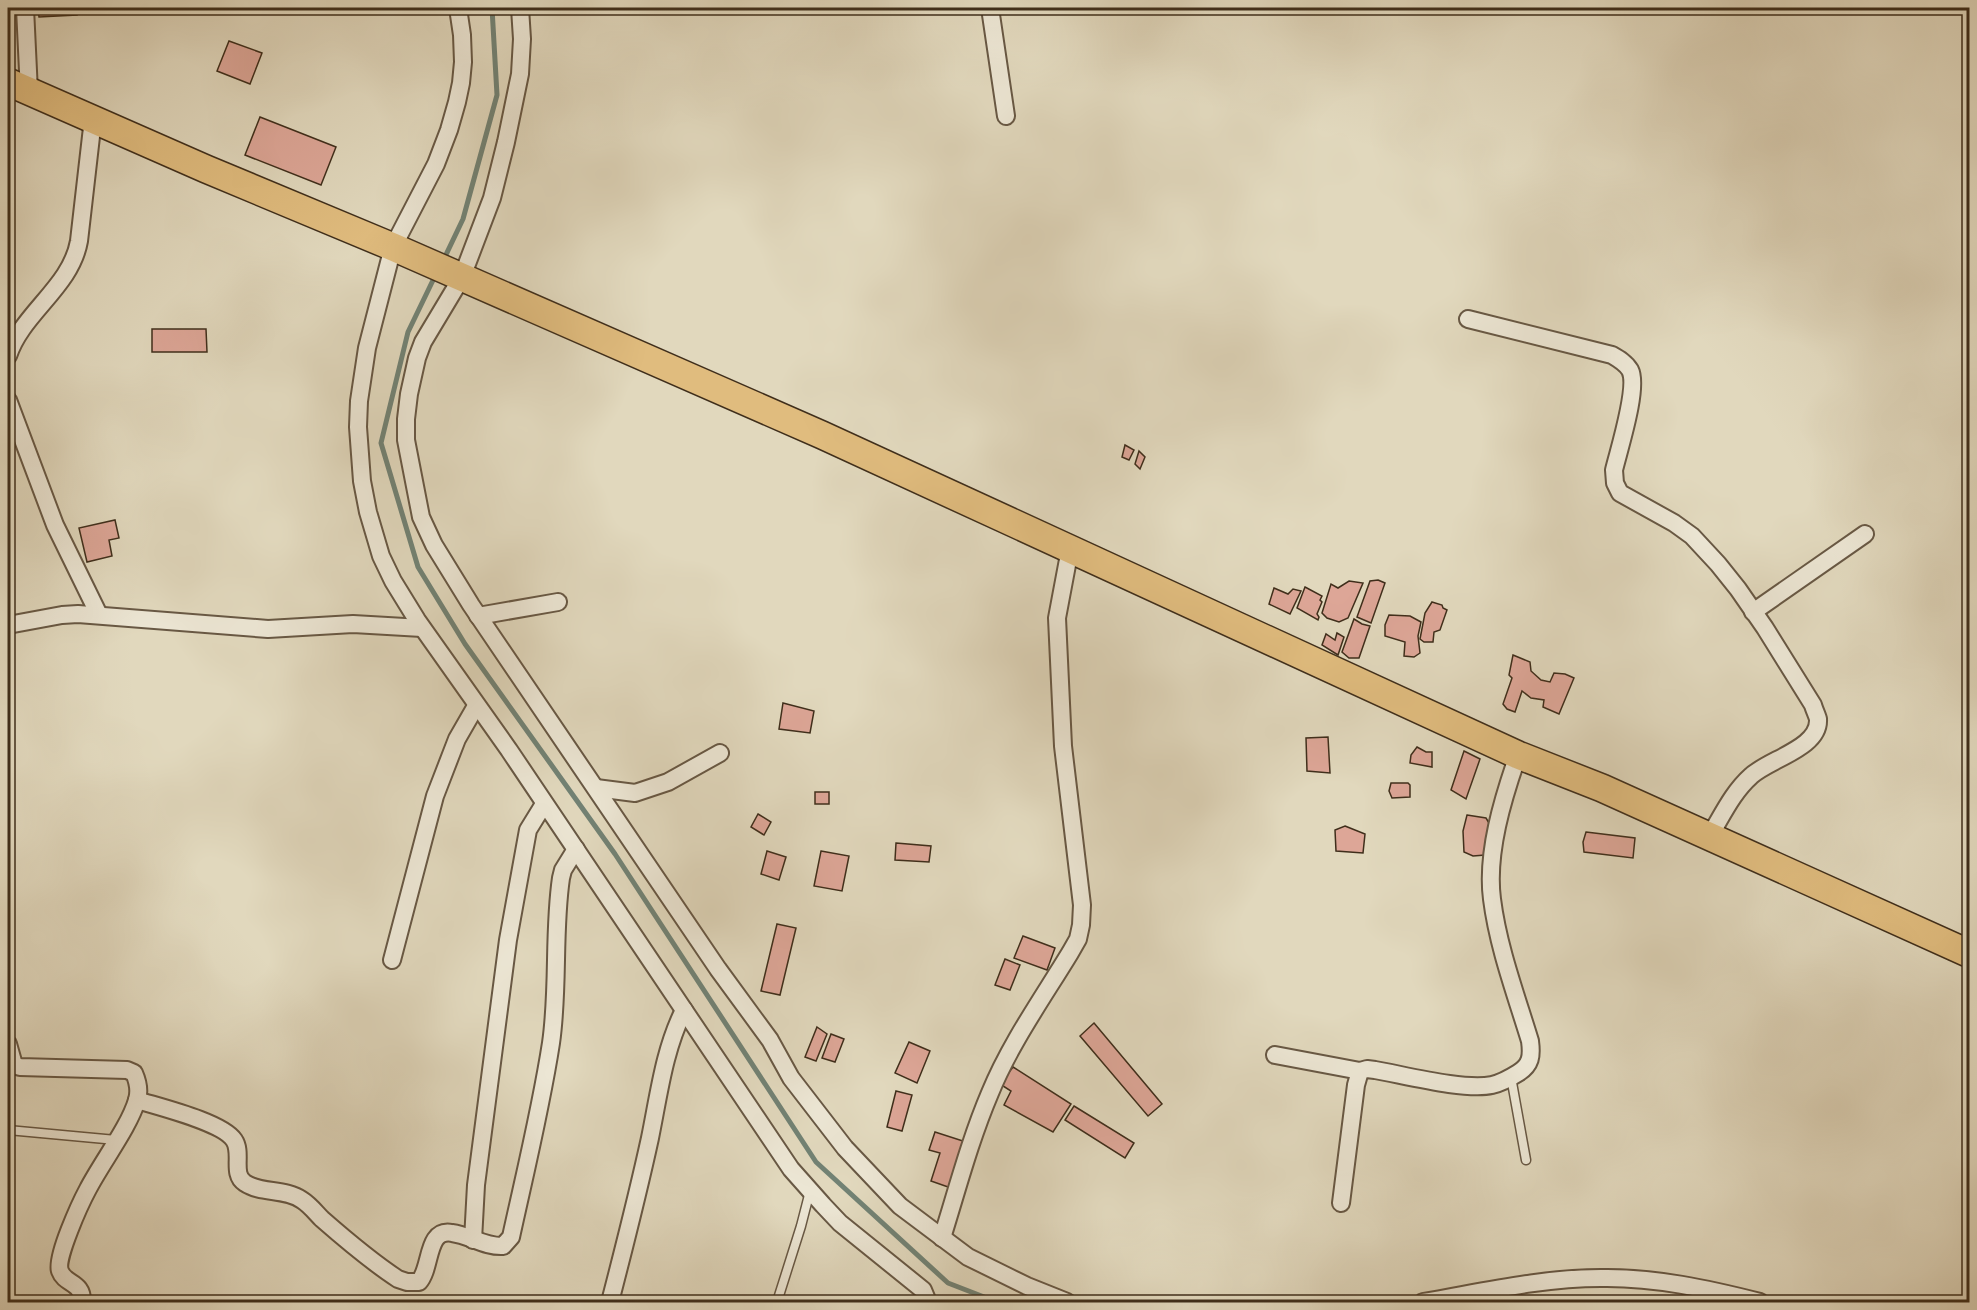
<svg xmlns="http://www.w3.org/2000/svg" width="1977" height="1310" viewBox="0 0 1977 1310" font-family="'IM FELL French Canon',serif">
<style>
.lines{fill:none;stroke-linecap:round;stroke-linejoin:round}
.stream{stroke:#728274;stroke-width:5}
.building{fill:#dda697;stroke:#3f2e1b;stroke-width:1.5}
.service-casing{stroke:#685844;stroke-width:11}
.minor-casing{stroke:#685844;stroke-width:20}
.primary-casing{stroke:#3f2e1b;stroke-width:30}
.service{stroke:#ece6d4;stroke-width:8}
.minor{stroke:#ece6d4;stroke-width:16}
.primary{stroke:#e0bc7e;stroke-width:27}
</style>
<rect width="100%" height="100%" fill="#e1d8bd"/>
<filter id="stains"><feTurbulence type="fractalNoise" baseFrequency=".00333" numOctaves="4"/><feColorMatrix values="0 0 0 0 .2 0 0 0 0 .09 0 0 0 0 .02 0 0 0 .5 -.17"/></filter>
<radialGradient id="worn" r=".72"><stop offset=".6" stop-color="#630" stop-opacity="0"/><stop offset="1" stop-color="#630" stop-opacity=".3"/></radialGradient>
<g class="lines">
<g class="stream">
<path d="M443 261 463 219 497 95 492 8"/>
<path d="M436 274 408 332 381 443 418 567 465 644 615 854 816 1162 948 1283 997 1302"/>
<path d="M1595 1302H1616"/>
</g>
</g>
<g class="building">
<path d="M38 8H77V15L39 17Z"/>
<path d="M229 41 262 53 250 84 217 71Z"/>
<path d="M260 117 336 147 321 185 245 155Z"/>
<path d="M152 329H206L207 352H152Z"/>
<path d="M1125 445 1134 450 1129 460 1122 457Z"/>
<path d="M1139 451 1145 457 1140 469 1135 464Z"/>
<path d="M115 520 119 538 109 540 112 556 87 562 79 528Z"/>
<path d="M1378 580 1385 583 1371 623 1357 617 1370 581Z"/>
<path d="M1349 581 1363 583 1348 618 1339 622 1327 618 1322 613 1331 584 1338 588Z"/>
<path d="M1305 587 1322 596 1320 600 1322 602 1317 614 1319 617 1318 620 1297 608Z"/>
<path d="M1274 588 1288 594 1293 589 1301 591 1290 614 1269 604Z"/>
<path d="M1432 602 1442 605 1443 608 1447 610 1440 630 1434 632 1433 642H1424L1420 639 1425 613Z"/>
<path d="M1389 615 1410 616 1421 622 1418 636 1420 653 1414 657 1404 656 1405 642 1385 636V625Z"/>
<path d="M1354 619 1362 624 1370 626 1359 658H1349L1342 652Z"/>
<path d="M1337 633 1344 637 1338 655 1322 645 1326 634 1335 640Z"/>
<path d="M1513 655 1530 662 1531 671 1541 680 1550 682 1554 673 1565 674 1574 678 1559 714 1543 707 1544 700 1531 698 1522 691 1515 712 1507 709 1503 704 1512 678 1509 675Z"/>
<path d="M783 703 814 711 810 733 779 729Z"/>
<path d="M1328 737 1330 773 1307 771 1306 738Z"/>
<path d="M1417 747 1426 752H1432V767L1410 763 1411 755Z"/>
<path d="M1464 751 1480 759 1466 799 1451 790Z"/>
<path d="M1391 783H1408L1410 785V797L1392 798 1389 791Z"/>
<rect x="815" y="792" width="14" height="12"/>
<path d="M758 814 771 822 764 835 751 827Z"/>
<path d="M1467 815 1486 818 1489 823 1485 855 1473 856 1464 852 1463 831Z"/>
<path d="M1345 826 1365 834 1363 853 1336 851 1335 830Z"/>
<path d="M1586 832 1635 838 1633 858 1584 852 1583 842Z"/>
<path d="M896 843 931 846 929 862 895 860Z"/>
<path d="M767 851 786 857 779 880 761 874Z"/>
<path d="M821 851 849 856 842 891 814 886Z"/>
<path d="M777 924 796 928 780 995 761 991Z"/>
<path d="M1023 936 1055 948 1047 970 1014 958Z"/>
<path d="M1005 959 1020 965 1010 990 995 985Z"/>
<path d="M1094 1023 1162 1104 1148 1116 1080 1036Z"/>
<path d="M817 1027 827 1034 816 1061 805 1057Z"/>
<path d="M831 1034 844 1039 835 1062 822 1058Z"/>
<path d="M909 1042 930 1051 917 1083 895 1073Z"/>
<path d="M1013 1067 1071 1104 1053 1132 1004 1105 1011 1091 1000 1084Z"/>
<path d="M896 1091 912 1095 902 1131 887 1127Z"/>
<path d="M1074 1106 1134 1143 1125 1158 1065 1120Z"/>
<path d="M935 1132 966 1142 951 1188 931 1181 940 1153 929 1150Z"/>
</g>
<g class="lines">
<g class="service-casing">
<g id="service">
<path d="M1511 1077 1526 1160"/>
<path d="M8 1130 116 1140"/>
<path d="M777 1302 801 1226 810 1191"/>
</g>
</g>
<g class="minor-casing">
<g id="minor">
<path d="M25 8 29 92"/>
<path d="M458 8 462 35 463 62 461 83 457 102 449 130 436 164 393 247 367 348 359 401 358 427 362 481 368 512 381 556 393 581 417 620 509 750 791 1169 823 1205 840 1223 923 1290 928 1302"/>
<path d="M520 8 522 39 520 74 506 142 492 198 462 277 423 342 417 358 409 394 406 419V440L421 517 434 545 471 605 718 969 770 1040 791 1078 845 1148 900 1206 968 1257 1027 1286 1067 1302"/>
<path d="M990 8 1006 116"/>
<path d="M1468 319 1612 355C1619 359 1626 363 1630 370 1639 387 1619 449 1614 470L1615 483 1620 493 1674 523 1692 536 1718 564 1738 589 1765 628 1813 705C1814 709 1817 715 1818 719 1820 748 1769 759 1751 776 1732 793 1722 816 1709 837"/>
<path d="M8 356C22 313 71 287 79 241L93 119"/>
<path d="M8 400 55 525 99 615"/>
<path d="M1753 612 1865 534"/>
<path d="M478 616 558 602"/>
<path d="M8 625 62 615 78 614 268 629 353 624 422 628"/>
<path d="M596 788 635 793 668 782 720 753"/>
<path d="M392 960 435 796 457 739 476 706"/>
<path d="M8 1044 14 1065 20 1067 127 1070 134 1073C138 1082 140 1090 137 1100 129 1127 102 1162 88 1189 81 1202 55 1258 60 1271 65 1285 83 1281 82 1302"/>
<path d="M1275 1055 1360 1071"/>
<path d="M137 1100C159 1107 222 1122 234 1140 243 1153 231 1174 245 1183 261 1194 285 1188 302 1200 310 1205 316 1213 322 1219 346 1240 372 1262 398 1279L407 1282H419C432 1267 426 1228 452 1233 469 1235 485 1247 503 1246L511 1237C525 1173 541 1108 551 1043 559 988 553 932 561 878L563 870 576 849"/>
<path d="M1341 1203 1356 1085 1360 1071 1367 1069 1375 1070C1404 1075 1465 1091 1492 1085 1501 1083 1510 1078 1518 1073 1531 1065 1532 1056 1530 1041 1516 995 1498 947 1492 899 1486 853 1503 798 1518 755"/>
<path d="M942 1238C957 1190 970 1140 990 1093 1010 1044 1042 999 1070 953L1078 939 1081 925 1082 905 1063 746 1057 618 1070 549"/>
<path d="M473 1240 476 1185 508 940 528 830 544 804"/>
<path d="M610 1302C624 1248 638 1193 650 1138 659 1094 664 1050 684 1010"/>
<path d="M1423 1302C1482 1292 1541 1278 1601 1278 1654 1277 1709 1289 1760 1302"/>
</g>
</g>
<g class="primary-casing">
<path id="primary" d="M8 82 206 169 393 247 822 435 1518 755 1602 788 1970 954"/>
</g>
<use href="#service" class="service"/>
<use href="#minor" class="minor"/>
<use href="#primary" class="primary"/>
</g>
<rect width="1977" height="1310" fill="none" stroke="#e1d8bd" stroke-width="30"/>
<rect x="9" y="9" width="1959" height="1292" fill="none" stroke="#3f2e1b" stroke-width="3"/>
<rect x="15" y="15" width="1947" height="1280" fill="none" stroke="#3f2e1b" stroke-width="1.5"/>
<rect width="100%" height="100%" filter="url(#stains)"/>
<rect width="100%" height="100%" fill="url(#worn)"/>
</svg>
